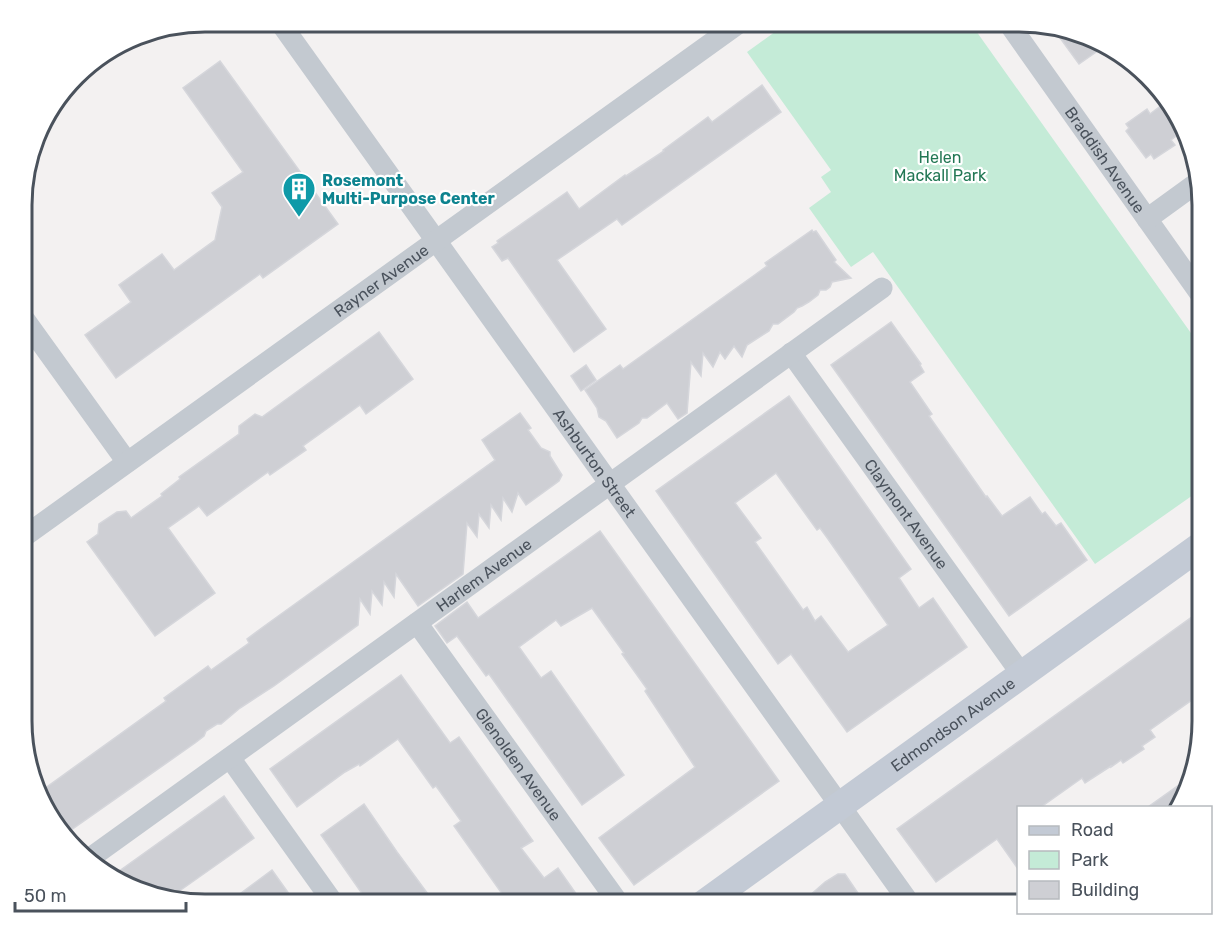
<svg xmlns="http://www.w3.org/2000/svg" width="1224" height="926" viewBox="0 0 1224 926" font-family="Rubik,sans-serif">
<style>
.green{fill:#c4ebd7}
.building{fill:#cecfd4;stroke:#d5d6db;stroke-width:1.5;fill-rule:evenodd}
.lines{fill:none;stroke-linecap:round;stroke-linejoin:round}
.minor{stroke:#c3c9d0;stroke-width:21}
.secondary{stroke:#c3cad5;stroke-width:28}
.labels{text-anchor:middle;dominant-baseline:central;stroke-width:4.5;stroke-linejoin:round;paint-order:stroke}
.park-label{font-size:16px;fill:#227754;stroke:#fff}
.street-label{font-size:16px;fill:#4a525c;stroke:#fff}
.culture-label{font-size:16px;font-weight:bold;fill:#0d838f;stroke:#fff;text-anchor:start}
.rim{fill:none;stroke:#4a525c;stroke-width:3}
</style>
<rect width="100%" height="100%" fill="#f3f1f1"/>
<path class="green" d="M790 21H969L1203 350V488L1095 564 873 252 851 267 809 208 831 192 821 177 831 170 747 52Z"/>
<g class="building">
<path d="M1071 30 1090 35 1106 45 1079 64 1060 38Z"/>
<path d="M220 61 338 224 263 278 260 274 116 378 85 335 131 302 119 285 162 254 174 270 215 240 222 207 212 193 243 172 183 88Z"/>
<path d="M762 85 781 112 622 225 617 219 557 260 606 329 574 352 508 258 502 261 492 247 498 243 497 241 567 192 579 209 625 175 626 176 664 151 663 150 708 117 712 122Z"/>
<path d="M1167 101 1184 123 1185 127 1175 134 1176 136 1171 140 1175 145 1154 159 1151 154 1146 158 1126 131 1129 128 1126 124 1147 109 1150 114Z"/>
<path d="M812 230 813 232 816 231 836 260 834 262 851 278 832 282 830 287 826 290H820L818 295 809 302 802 306 797 308 794 312 778 324H773L769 331 747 345 742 357 734 346 725 359 720 352 713 367 703 353 701 376 691 362 687 413 678 419 667 403 647 418H642L639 423 617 438 606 421 599 417 597 408 585 390 620 365 623 369 756 274 767 266 765 263Z"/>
<path d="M891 322 921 364 920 365 924 372 910 382 932 414 929 416 936 426 986 497 987 496 1002 516 1030 497 1042 514 1045 512 1056 526 1061 523 1087 560 1009 616 831 365Z"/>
<path d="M379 332 413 379 366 414 360 405 303 446 306 450 270 475 268 472 207 516 199 506 168 528 215 593 155 636 87 542 98 534 99 524 117 512 126 511 131 518 162 496 161 494 180 479 179 477 239 434V426L255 414 262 417Z"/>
<path d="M586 365 596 380 581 391 571 376Z"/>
<path d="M789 396 911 569 899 578 919 608 933 598 967 647 847 732 791 654 778 664 656 491ZM776 473 817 530 820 528 828 539 888 625 848 652 821 616 815 621 807 607 803 610 755 542 761 538 735 503Z"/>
<path d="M520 413 531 428 528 430 541 448 550 452V456L562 475 559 481 526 505 518 493 512 512 503 498 501 520 491 505 489 528 479 514 477 537 467 523 463 574 418 606 396 574 394 597 384 582 382 605 372 591 370 614 360 599 358 625 274 686 240 708 221 724H217L206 731 204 736 195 743 64 835 40 803 37 794 166 701 164 698 208 666 211 670 249 643 247 639 263 627 495 460 482 440Z"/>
<path d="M600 531 779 781 634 885 599 838 695 767 645 691 647 689 622 654 624 653 592 608 561 626 556 620 519 647 541 678 551 671 624 775 582 805 489 674 486 676 457 636 447 643 435 626 467 602 478 618Z"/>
<path d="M1203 609V692L1150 730 1155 737 1142 746 1144 749 1123 763 1121 760 1111 767V766L1085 783 1082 778 1041 807H1018V869L997 839 936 882 897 829Z"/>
<path d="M401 675 450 743 459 737 533 841 521 848 544 878 558 868 584 905H510L454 826 461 821 436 786 433 788 398 739 360 766 359 764 345 772 297 807 270 769Z"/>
<path d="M1193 775 1189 792 1179 807H1148Z"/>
<path d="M224 796 254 838 229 856 168 899 134 891 111 877Z"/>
<path d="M364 804 397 852 436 905H370L321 835Z"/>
<path d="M272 870 297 905H225Z"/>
<path d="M838 874H845L866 905H799L825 882Z"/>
</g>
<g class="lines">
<g class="minor">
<path id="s1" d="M279 21 911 905"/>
<path id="s2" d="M1007 21 1203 298"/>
<path d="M1147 219 1198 182"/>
<path d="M22 316 127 462"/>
<path id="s3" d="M791 353 1022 675"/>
<path id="s4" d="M22 538 742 21"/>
<path id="s5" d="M417 623 620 905"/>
<path d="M230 758 335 905"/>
<path id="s6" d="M86 861 882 288"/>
</g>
<path class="secondary" id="s7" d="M702 905 1203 544"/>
</g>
<defs>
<g id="building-pin" transform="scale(1.725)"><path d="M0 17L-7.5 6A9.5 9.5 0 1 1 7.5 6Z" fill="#0f9aa8" stroke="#fff"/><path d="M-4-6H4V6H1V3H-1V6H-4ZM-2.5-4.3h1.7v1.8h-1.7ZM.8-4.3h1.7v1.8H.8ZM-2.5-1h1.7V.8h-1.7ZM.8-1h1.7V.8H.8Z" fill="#fff"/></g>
</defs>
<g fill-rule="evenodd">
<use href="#building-pin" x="299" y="189"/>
</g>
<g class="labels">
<g class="park-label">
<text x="940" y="157">Helen<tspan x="940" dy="18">Mackall Park</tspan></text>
</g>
<g class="street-label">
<text stroke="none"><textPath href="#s2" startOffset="170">Braddish Avenue</textPath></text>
<text stroke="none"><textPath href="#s4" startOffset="442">Rayner Avenue</textPath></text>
<text stroke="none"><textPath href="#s1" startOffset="543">Ashburton Street</textPath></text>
<text stroke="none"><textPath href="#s3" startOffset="198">Claymont Avenue</textPath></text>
<text stroke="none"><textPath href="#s6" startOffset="490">Harlem Avenue</textPath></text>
<text stroke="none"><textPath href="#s7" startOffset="309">Edmondson Avenue</textPath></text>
<text stroke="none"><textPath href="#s5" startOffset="174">Glenolden Avenue</textPath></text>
</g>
<g class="culture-label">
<text x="322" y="180">Rosemont<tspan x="322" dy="18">Multi-Purpose Center</tspan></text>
</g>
</g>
<path d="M0 0H1224V926H0ZM205 32H1019A173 173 0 0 1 1192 205V721A173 173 0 0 1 1019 894H205A173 173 0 0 1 32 721V205A173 173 0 0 1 205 32Z" fill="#fff" fill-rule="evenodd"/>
<path class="rim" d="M205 32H1019A173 173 0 0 1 1192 205V721A173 173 0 0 1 1019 894H205A173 173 0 0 1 32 721V205A173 173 0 0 1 205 32Z"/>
<rect x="1017" y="806" width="195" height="108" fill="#ffffff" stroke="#b7babe" stroke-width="1.5"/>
<rect x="1029" y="826" width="30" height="9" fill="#c3cad5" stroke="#b7babe" stroke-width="1.5"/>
<text x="1071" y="836" font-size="18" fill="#4a525c">Road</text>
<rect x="1029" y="851" width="30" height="18" fill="#c4ebd7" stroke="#b7babe" stroke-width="1.5"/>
<text x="1071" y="866" font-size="18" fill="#4a525c">Park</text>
<rect x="1029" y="881" width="30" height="18" fill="#cecfd4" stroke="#b7babe" stroke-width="1.5"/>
<text x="1071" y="896" font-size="18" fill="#4a525c">Building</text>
<path d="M15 902v9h171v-9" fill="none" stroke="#4a525c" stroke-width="3"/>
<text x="24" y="902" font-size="18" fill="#4a525c" stroke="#ffffff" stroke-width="4.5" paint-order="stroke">50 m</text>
</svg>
